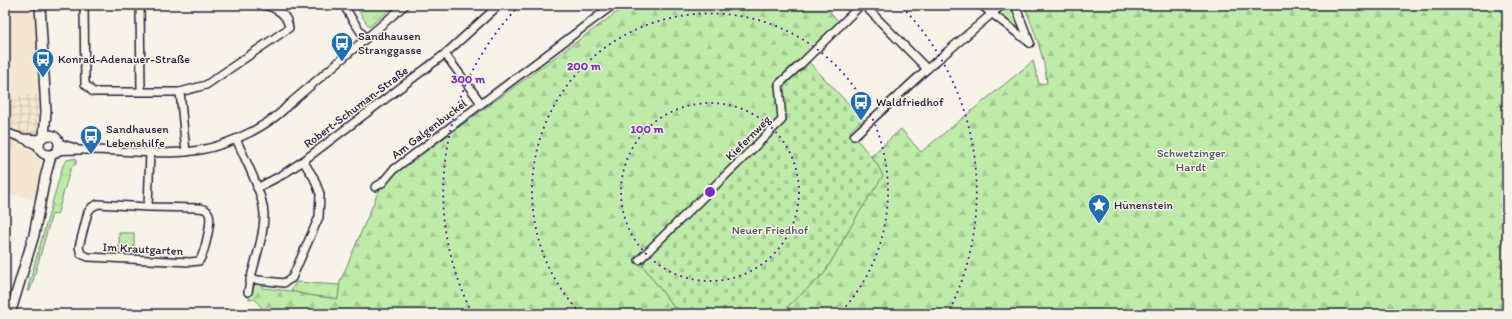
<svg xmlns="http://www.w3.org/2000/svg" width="1512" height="319" viewBox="0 0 1512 319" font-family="Itim,sans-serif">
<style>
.built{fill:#f5e6d2}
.industrial{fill:url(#industrial-grid)}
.grass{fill:url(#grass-tufts);stroke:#708672}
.forest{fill:url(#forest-firs);stroke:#708672}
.cemetery{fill:url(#cemetery-stones);stroke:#708672}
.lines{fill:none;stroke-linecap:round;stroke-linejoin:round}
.minor-casing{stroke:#22223b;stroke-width:10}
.tertiary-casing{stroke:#22223b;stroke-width:12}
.minor{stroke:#f7f3e8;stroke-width:7}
.tertiary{stroke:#f7f3e8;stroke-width:9}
.ring{fill:none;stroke:#7b2cbf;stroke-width:2;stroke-dasharray:2 4}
.labels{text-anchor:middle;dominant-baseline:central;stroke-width:3;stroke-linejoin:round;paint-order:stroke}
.poi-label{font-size:12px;fill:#22223b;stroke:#f7f3e8;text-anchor:start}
.street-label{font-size:12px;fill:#22223b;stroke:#f7f3e8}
.park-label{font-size:12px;fill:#495456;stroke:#f7f3e8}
.centre{fill:#7b2cbf;stroke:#f7f3e8;stroke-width:2}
.ring-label{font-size:12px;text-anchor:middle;font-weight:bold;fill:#7b2cbf;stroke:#f7f3e8;stroke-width:3;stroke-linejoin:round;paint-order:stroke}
</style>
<defs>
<pattern id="industrial-grid" width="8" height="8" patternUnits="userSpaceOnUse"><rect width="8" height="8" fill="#f5e6d2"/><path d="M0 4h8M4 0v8" fill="none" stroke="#d2c5b5"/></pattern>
<pattern id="grass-tufts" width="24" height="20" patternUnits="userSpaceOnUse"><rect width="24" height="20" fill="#beeba8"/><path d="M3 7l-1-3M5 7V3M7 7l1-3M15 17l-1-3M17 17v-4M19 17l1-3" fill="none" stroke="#a3c992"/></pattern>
<pattern id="forest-firs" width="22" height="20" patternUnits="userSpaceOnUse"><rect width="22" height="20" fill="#beeba8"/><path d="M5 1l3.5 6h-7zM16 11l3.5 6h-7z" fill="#a3c992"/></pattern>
<pattern id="cemetery-stones" width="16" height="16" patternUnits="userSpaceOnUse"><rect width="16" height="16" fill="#beeba8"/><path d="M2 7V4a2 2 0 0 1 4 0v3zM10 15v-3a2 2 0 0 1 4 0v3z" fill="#a3c992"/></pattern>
</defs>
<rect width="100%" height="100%" fill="#f7f3e8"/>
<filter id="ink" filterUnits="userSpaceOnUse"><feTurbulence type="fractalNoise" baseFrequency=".025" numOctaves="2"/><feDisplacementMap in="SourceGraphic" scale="8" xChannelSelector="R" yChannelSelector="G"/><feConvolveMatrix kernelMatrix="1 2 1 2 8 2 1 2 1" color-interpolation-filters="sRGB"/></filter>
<g filter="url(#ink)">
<g class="built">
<path d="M5 5H40L45 94 5 96Z"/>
<path d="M15 141 37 153 41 161 37 201 5 192V180Z"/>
</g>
<path class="industrial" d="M45 94 44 136H16L5 180V96Z"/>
<g class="grass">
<path d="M355 5H395L369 27Z"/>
<path d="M1008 5H1012L1024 36 1000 16V12Z"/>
<path d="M76 158V164L71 167 57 215 52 214 30 291H27L63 165 67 160Z"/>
<rect x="119" y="233" width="15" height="21"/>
<path d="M296 282 340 285 338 299 307 295 291 291Z"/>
</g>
<g class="forest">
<path d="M627 5H824L841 24 788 77 783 121 643 266 679 314H266L256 300 249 299V292L252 291 256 282 261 283 262 288 291 291 307 295 338 299 340 282 382 183Z"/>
<path d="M1024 5H1507V314H790L787 306 824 274 857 216 882 176 877 164 871 156 901 129 921 152 1033 61 1039 84 1047 83C1044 55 1034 30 1024 5Z"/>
</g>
<path class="cemetery" d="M806 59 863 119 850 131 877 164 883 176 857 216 824 274 788 306 790 314H679L643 266 648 254 783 121 780 85Z"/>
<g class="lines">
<g class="minor-casing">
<g id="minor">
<path d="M84 5 85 84 93 92H180"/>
<path d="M140 5 141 91"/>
<path d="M344 5 352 19 365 38"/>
<path d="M864 5 927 69"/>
<path d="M981 5 1030 43"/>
<path d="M1015 5 1030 43"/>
<path d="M445 54 481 103"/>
<path d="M5 132 22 138 38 146"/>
<path d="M854 136 927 69 1002 5"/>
<path d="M22 138 40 139"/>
<path d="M236 139C245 159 263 193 264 214 264 241 252 266 248 292"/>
<path d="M59 143 75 148"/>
<path d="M57 151C104 146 153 158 200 150 218 147 235 140 251 132 264 125 279 116 288 105L405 5"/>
<path d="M186 152 180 92 206 85 289 28C287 13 275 7 262 5"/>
<path d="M375 187 382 183 393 170 613 5"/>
<path d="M257 188 282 175 303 161 445 54 499 5"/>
<path d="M148 207 199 208C204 209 207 209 209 214 212 222 204 255 199 261L190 262 88 257 81 254 79 247 88 212 92 207 98 204 148 207 150 152"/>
<path d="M639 260 782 120 779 84 801 64 861 5"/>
<path d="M250 279 284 283 292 278 319 217 320 194 314 178 303 161"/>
</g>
</g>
<g class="tertiary-casing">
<g id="tertiary">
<path d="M40 5 46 111 44 136"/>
<circle cx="49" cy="145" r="10"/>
<path d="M10 314 34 235 45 178 51 155"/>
</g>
</g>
<use href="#minor" class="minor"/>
<use href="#tertiary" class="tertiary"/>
</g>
</g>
<g class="ring">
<circle cx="710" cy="192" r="89"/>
<path d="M580 313A178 178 0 1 1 840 313"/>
<path d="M472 313A267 267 0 0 1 518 7M902 7A267 267 0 0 1 948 313"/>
</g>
<defs>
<g id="bus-pin" transform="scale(1.15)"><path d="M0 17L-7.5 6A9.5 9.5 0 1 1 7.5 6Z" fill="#1f6fb2" stroke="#f7f3e8"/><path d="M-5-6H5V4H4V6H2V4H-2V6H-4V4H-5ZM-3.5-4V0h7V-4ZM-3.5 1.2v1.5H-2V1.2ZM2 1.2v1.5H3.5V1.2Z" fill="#fff"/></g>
<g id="sight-pin" transform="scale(1.15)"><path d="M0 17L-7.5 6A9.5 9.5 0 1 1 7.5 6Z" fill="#1f6fb2" stroke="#f7f3e8"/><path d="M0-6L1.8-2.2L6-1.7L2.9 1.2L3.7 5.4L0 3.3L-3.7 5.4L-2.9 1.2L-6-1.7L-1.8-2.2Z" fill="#fff"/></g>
</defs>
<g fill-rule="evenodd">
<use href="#bus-pin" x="342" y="43"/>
<use href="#bus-pin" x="43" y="59"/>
<use href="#bus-pin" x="861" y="102"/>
<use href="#bus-pin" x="91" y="136"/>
<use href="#sight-pin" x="1099" y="205"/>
</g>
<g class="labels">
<g class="poi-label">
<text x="358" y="36">Sandhausen<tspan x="358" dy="14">Stranggasse</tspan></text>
<text x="58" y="59">Konrad-Adenauer-Straße</text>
<text x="876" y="102">Waldfriedhof</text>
<text x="106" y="129">Sandhausen<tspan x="106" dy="14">Lebenshilfe</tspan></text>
<text x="1114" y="205">Hünenstein</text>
</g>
<g class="street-label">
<text transform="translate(356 107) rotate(-37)">Robert-Schuman-Straße</text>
<text transform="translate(429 129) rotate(-37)">Am Galgenbuckel</text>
<text transform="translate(748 138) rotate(-45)">Kiefernweg</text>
<text transform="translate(143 249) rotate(3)">Im Krautgarten</text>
</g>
<g class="park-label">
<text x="1191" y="153">Schwetzinger<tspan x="1191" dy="14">Hardt</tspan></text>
<text x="770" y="230">Neuer Friedhof</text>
</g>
</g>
<circle cx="710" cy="192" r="6" class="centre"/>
<g class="ring-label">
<text x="584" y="70">200 m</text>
<text x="468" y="83">300 m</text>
<text x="647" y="133">100 m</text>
</g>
<rect width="1512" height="319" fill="none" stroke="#f7f3e8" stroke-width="20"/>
<rect x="10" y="10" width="1492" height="299" fill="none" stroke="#22223b" stroke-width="1.5" filter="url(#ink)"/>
</svg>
